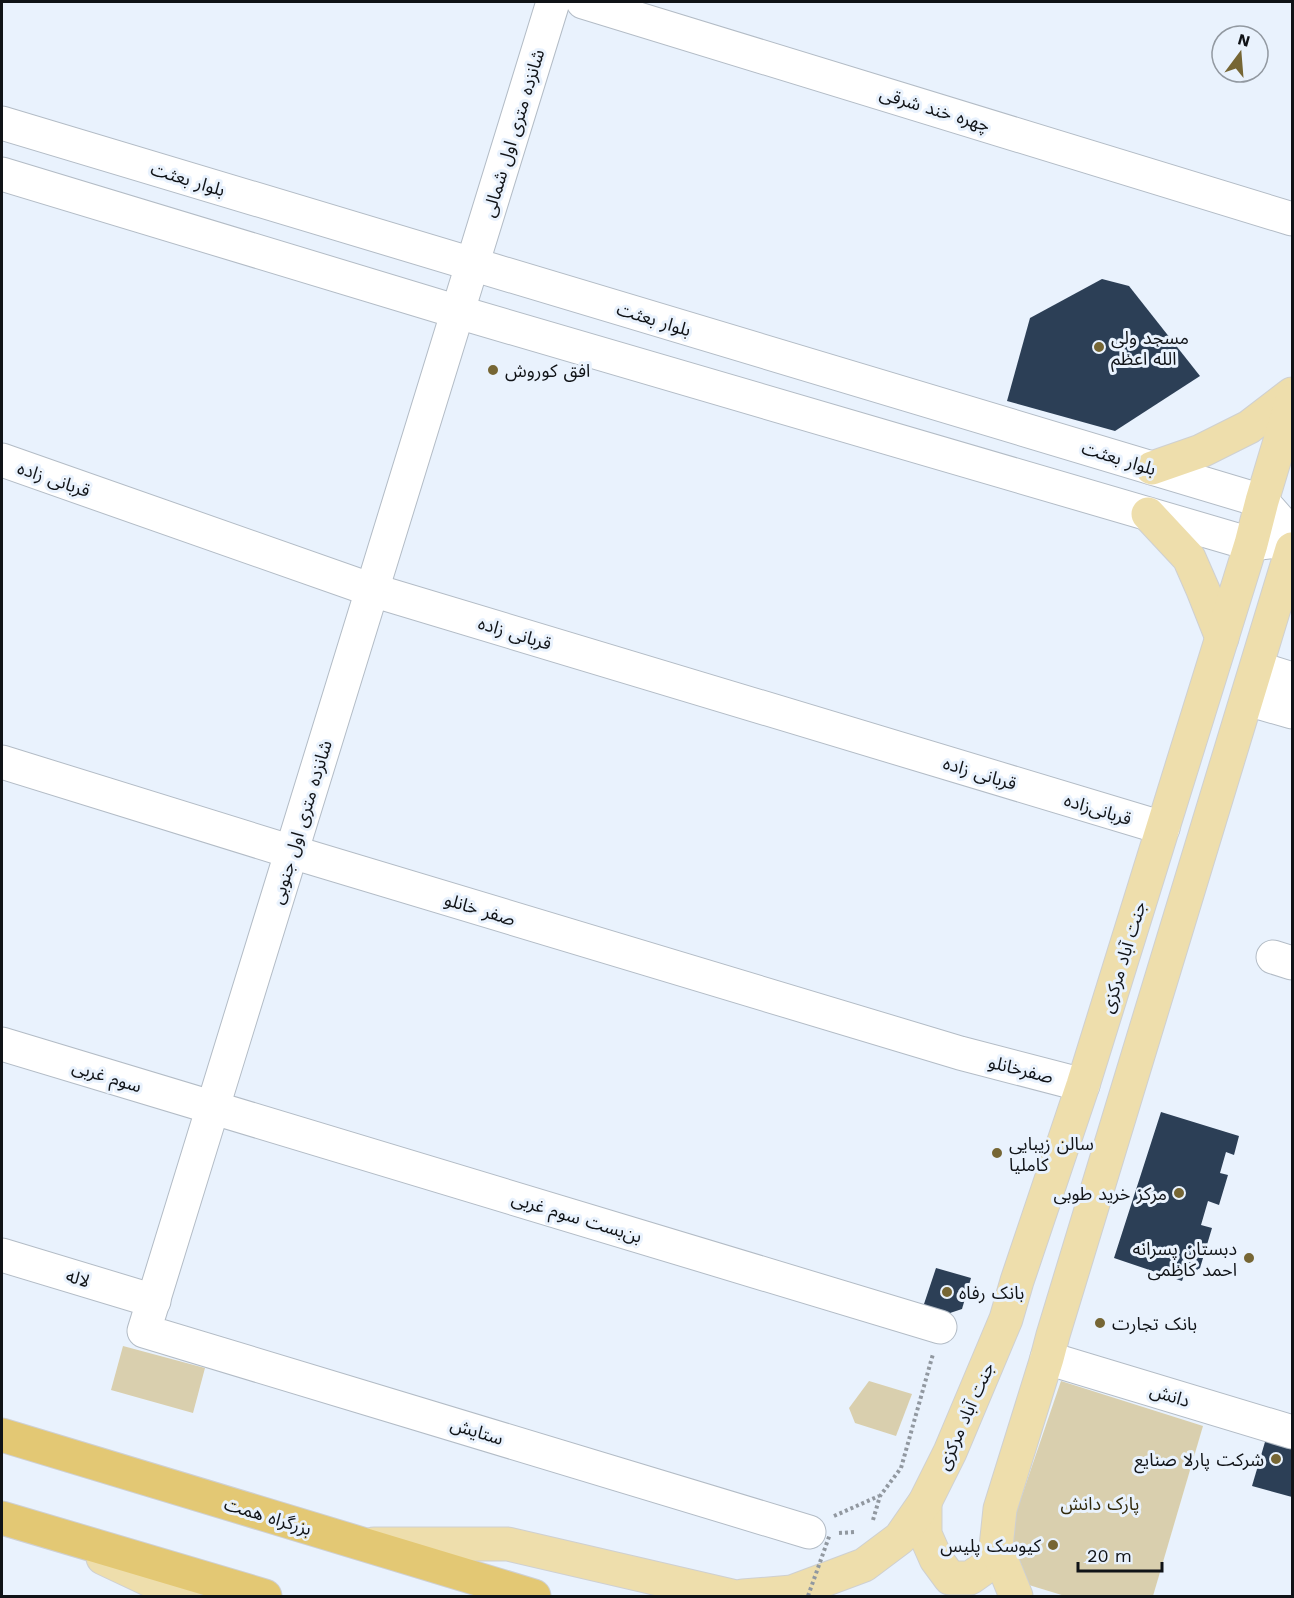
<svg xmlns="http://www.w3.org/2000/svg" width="1294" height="1598" viewBox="0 0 1294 1598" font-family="'Work Sans','Noto Sans Arabic',sans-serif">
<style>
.green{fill:#d9cfae}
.building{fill:#2c3f56}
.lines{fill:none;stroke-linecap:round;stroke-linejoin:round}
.minor-casing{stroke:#b3bcc6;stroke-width:35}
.major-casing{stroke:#cfd0d1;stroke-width:35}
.highway-casing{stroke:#cfd0d1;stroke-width:35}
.path{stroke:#9198a0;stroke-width:4;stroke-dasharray:3 3;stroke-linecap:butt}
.minor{stroke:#fff;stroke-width:33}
.major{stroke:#eedeac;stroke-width:33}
.highway{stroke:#e3c874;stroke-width:33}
.path-bridge{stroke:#9198a0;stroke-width:4;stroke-dasharray:3 3;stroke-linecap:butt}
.poi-dot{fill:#766634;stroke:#e9f2fd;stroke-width:2}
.labels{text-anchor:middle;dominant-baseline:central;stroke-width:6;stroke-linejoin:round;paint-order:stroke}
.street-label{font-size:18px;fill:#101317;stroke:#e9f2fd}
.poi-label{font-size:18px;fill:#101317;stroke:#e9f2fd;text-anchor:start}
.park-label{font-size:18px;fill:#31290b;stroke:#e9f2fd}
</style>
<rect width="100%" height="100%" fill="#e9f2fd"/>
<g class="green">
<path d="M123 1346 205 1368 193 1413 111 1390Z"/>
<path d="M869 1381 912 1394 896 1436 855 1423 849 1408Z"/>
<path d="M1061 1381 1203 1426 1153 1596H1065L1019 1582 1015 1568 1012 1539 1016 1513Z"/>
</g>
<g class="building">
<path d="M1102 279 1129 286 1200 376 1115 431 1007 401 1030 318Z"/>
<path d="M1161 1112 1239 1136 1234 1155 1226 1152 1220 1173 1228 1175 1219 1205 1208 1201 1201 1225 1212 1228 1200 1268 1192 1273 1185 1272 1182 1281 1114 1258Z"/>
<path d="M936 1268 971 1278 962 1309 950 1313 923 1307Z"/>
<path d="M1270 1425 1292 1432V1497L1252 1486Z"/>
</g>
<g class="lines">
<g class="minor-casing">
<g id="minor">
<path d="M553 2 144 1331 809 1532"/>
<path d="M583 2 1292 219"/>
<path d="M2 123 1262 501 1292 535"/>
<path d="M2 174 458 312 1251 544 1278 541"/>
<path d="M2 460 372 590 1163 828"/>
<path d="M1257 668 1292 679"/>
<path d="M1247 699 1292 712"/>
<path d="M2 762 292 852 960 1053 1083 1085"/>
<path d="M1273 957 1292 963"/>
<path d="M2 1044 940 1327"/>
<path d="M2 1255 154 1301"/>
<path d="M1047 1358 1292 1432"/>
</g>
</g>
<g class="major-casing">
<g id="major">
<path d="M1152 468 1201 451 1249 427 1292 394"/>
<path d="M1148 514 1189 558 1203 590 1222 638"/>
<path d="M925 1502V1534L936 1559 950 1578H970L987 1566 996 1547 1000 1509 1047 1358 1053 1335 1292 549"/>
<path d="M374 1544H508L732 1596"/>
<path d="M996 1547 1016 1596"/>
<path d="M103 1558 184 1596"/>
<path d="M743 1596 792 1592 864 1565 900 1538 925 1502 950 1452 1006 1319 1017 1281 1083 1085 1251 544 1262 501 1292 401"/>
</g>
</g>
<g class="highway-casing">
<g id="highway">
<path d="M2 1435 534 1596"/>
<path d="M2 1518 265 1596"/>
</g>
</g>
<g class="path">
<path d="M834 1516 879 1496"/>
<path d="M873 1520 880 1496 901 1468 933 1354"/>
<path d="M839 1533 856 1532"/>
</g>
<use href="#minor" class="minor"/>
<use href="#major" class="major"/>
<use href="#highway" class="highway"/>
<path class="path-bridge" d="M808 1596 830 1534"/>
</g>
<g class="poi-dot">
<circle cx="1099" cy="347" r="6"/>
<circle cx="493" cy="370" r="6"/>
<circle cx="997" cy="1153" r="6"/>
<circle cx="1179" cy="1193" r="6"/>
<circle cx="1249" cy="1258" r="6"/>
<circle cx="947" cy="1292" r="6"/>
<circle cx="1100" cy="1323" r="6"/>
<circle cx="1276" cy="1459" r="6"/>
<circle cx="1053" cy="1545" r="6"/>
</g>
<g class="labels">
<g class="street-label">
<text transform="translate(935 109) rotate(17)">چهره خند شرقی</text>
<text transform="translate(513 133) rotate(-73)">شانزده متری اول شمالی</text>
<text transform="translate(188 179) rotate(17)">بلوار بعثت</text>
<text transform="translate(654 319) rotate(17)">بلوار بعثت</text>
<text transform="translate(1119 458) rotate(17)">بلوار بعثت</text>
<text transform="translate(54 479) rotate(19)">قربانی زاده</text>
<text transform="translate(515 633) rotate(17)">قربانی زاده</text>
<text transform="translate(980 773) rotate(17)">قربانی زاده</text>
<text transform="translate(1098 809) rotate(17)">قربانی‌زاده</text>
<text transform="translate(301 822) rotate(-73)">شانزده متری اول جنوبی</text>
<text transform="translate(480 909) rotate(17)">صفر خانلو</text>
<text transform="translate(1123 957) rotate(-73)">جنت آباد مرکزی</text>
<text transform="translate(1021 1069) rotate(14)">صفرخانلو</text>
<text transform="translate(107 1076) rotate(17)">سوم غربی</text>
<text transform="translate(577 1217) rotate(17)">بن‌بست سوم غربی</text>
<text transform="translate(78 1278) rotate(17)">لاله</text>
<text transform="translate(1170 1395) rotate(17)">دانش</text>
<text transform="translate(965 1416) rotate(-66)">جنت آباد مرکزی</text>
<text transform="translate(477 1431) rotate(17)">ستایش</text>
<text transform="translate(268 1516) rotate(17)">بزرگراه همت</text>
</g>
<g class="poi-label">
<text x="1111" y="337">مسجد ولی<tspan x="1111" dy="21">الله اعظم</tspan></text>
<text x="505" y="370">افق کوروش</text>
<text x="1009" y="1143">سالن زیبایی<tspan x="1009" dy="21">کاملیا</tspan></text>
<text x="1167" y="1193" text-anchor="end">مرکز خرید طوبی</text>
<text x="1237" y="1248" text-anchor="end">دبستان پسرانه<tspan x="1237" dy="21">احمد کاظمی</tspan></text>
<text x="959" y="1292">بانک رفاه</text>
<text x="1112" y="1323">بانک تجارت</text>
<text x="1264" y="1459" text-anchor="end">شرکت پارلا صنایع</text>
<text x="1041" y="1545" text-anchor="end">کیوسک پلیس</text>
</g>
<g class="park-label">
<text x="1100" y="1503">پارک دانش</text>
</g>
</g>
<rect width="1294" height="1598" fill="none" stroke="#101317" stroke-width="6"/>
<g transform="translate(1240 54) rotate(16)"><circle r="28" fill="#e9f2fd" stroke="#9299a1" stroke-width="1.5"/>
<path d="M0-4.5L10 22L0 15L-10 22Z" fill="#766634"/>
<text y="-9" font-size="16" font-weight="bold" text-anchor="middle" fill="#101317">N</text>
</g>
<path d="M1078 1562v9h84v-9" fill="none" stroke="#101317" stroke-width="3"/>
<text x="1087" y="1562" font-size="18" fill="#101317" stroke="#e9f2fd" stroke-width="4.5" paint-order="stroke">20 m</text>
</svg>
